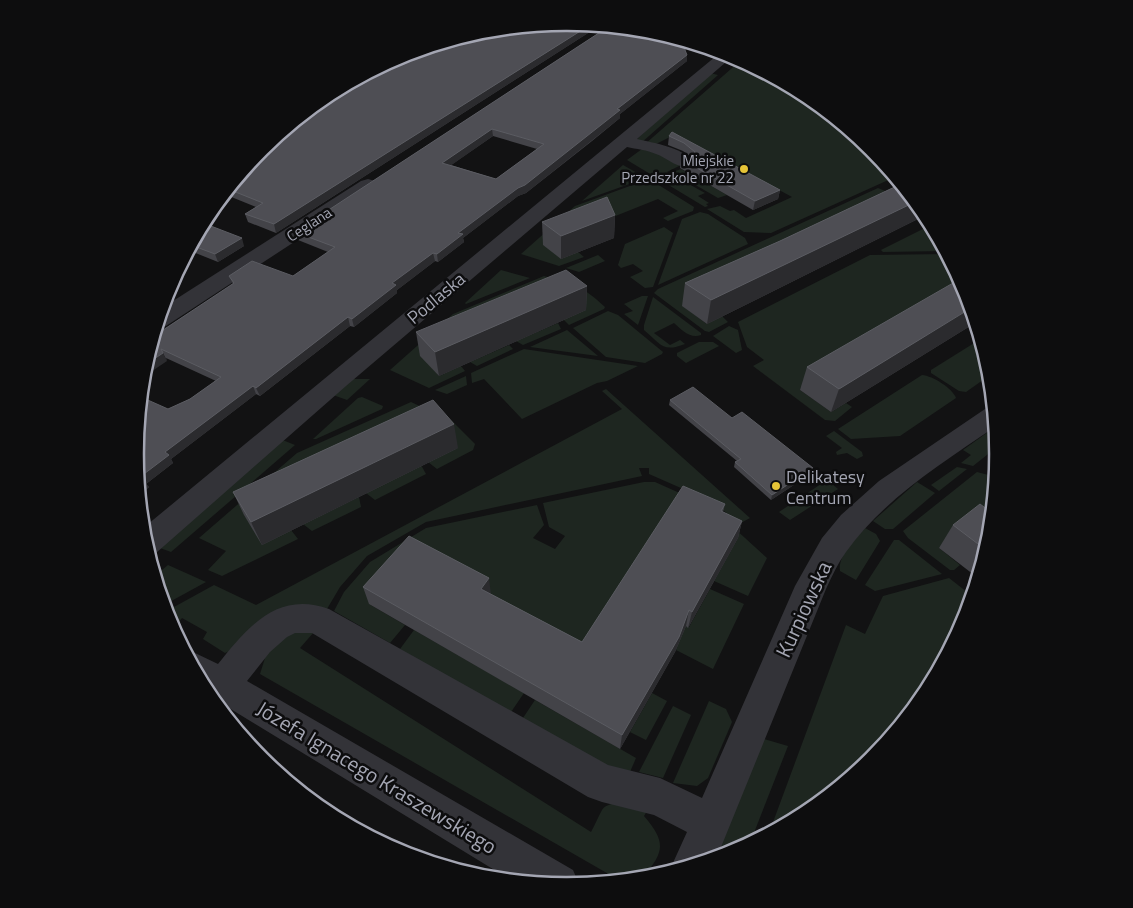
<svg xmlns="http://www.w3.org/2000/svg" width="1133" height="908" viewBox="0 0 1133 908" font-family="'Titillium Web',sans-serif">
<style>
.green{fill:#1e2620}
.lines{fill:none;stroke-linecap:round;stroke-linejoin:round}
.minor{fill:#333338;fill-rule:evenodd}
.wall{fill:#434348;fill-rule:evenodd}
.shaded-wall{fill:#2b2b2e}
.building{fill:#4e4e54;stroke:#5b5c62;fill-rule:evenodd}
.poi-dot{fill:#e6c437;stroke:#0d0d0e;stroke-width:2}
.labels{text-anchor:middle;dominant-baseline:central;stroke-width:5;stroke-linejoin:round;paint-order:stroke}
.far-poi-label{font-size:15px;fill:#a4a6b3;stroke:#0d0d0e;text-anchor:end}
.far-street-label{font-size:15px;fill:#a4a6b3;stroke:#0d0d0e}
.street-label{font-size:18px;fill:#a4a6b3;stroke:#0d0d0e}
.poi-label{font-size:18px;fill:#a4a6b3;stroke:#0d0d0e;text-anchor:start}
.near-street-label{font-size:21px;fill:#a4a6b3;stroke:#0d0d0e}
.rim{fill:none;stroke:#a4a6b3;stroke-width:2.5}
</style>
<rect width="100%" height="100%" fill="#121213"/>
<g class="green">
<path d="M743 61 806 95 872 149 895 177 771 233 744 232 707 209 720 206 730 211 734 210 746 218 792 197 676 134 652 146 645 144 739 62Z"/>
<path d="M710 73 718 75 641 143 637 139Z"/>
<path d="M642 149 656 153 681 165 667 172 705 193 698 196 709 203 706 204 708 206 705 207 627 160Z"/>
<path d="M623 165 646 178 582 201Z"/>
<path d="M681 169 683 170 727 195 718 198 673 172Z"/>
<path d="M649 179 694 207 693 211 668 221 663 218 678 211 658 199 543 245 578 252 584 257 559 266 521 254 575 206Z"/>
<path d="M878 188 917 204 683 306 707 324 722 316 728 322 709 332 705 331 654 293 658 289Z"/>
<path d="M700 212 708 214 745 238 748 244 658 285 682 219Z"/>
<path d="M931 225 945 251 883 252 881 250Z"/>
<path d="M664 227 673 233 653 287 645 288 630 277 643 271 633 264 621 268 618 265 625 244Z"/>
<path d="M947 254 966 293 800 390 831 412 846 403 852 407 835 421 825 420 753 366 764 360 747 347 738 322 870 255Z"/>
<path d="M598 255 605 261 579 272 566 268Z"/>
<path d="M501 270 530 278 466 304 465 303Z"/>
<path d="M544 276C573 285 582 285 605 307L604 309 569 325 564 320 421 355 439 376 461 366 465 371 429 388 390 370 453 314Z"/>
<path d="M642 296H648L638 325 624 314 633 311 624 304Z"/>
<path d="M653 297 701 333V335C690 339 682 330 674 323L654 333 670 345 680 340 685 344C662 353 661 344 644 330V325Z"/>
<path d="M608 311 618 315 663 352 662 354 645 363 606 357 573 328Z"/>
<path d="M558 323 561 329 523 345 516 341Z"/>
<path d="M729 326 738 330 742 350 736 353 713 336Z"/>
<path d="M567 330 598 356 530 347Z"/>
<path d="M979 340 981 341 990 375 966 392 959 391 931 373V370Z"/>
<path d="M699 342H713L719 346 686 363 677 356V353Z"/>
<path d="M509 345 513 349 477 366 470 362Z"/>
<path d="M524 349 638 366 607 381 597 383 522 419 484 379 472 383 471 373Z"/>
<path d="M922 375C933 376 952 388 956 398L900 436 851 439 838 429Z"/>
<path d="M466 376 467 385 447 394 435 390Z"/>
<path d="M351 379H370L347 400 333 395Z"/>
<path d="M606 389 750 518 739 524 715 503 649 474V468H639L642 476 426 522 367 556 340 587 327 609 225 653 203 639 207 632 182 618 177 624 168 620 167 615 174 607 214 585 256 605 622 409 602 391Z"/>
<path d="M362 397 383 406 382 409 316 439H313L358 398Z"/>
<path d="M411 402 452 421 475 444 473 450 437 469 428 462 291 530 298 539 222 576 208 570 226 551 199 538 297 453Z"/>
<path d="M995 427 997 447 973 466 961 463 971 455 963 450Z"/>
<path d="M834 431 862 452 863 456 857 459 847 453 837 455 836 452 842 448 826 436Z"/>
<path d="M280 439 295 445 171 552 160 548Z"/>
<path d="M421 465 426 474 375 500 366 493Z"/>
<path d="M957 467 967 469 939 491 931 485Z"/>
<path d="M977 472 996 477 990 538 939 548 960 565 954 570H950L908 538 903 531Z"/>
<path d="M827 480 838 489 790 520 779 512Z"/>
<path d="M644 482H655L711 507 767 558 748 596 714 581 738 538 581 657 369 604 405 625 390 643 334 611 344 592 370 562 426 528 537 505 544 525 533 538 555 549 565 536 549 527 543 503Z"/>
<path d="M917 482 935 493 893 529H885L873 521Z"/>
<path d="M359 497 361 507 312 531 303 524Z"/>
<path d="M865 528 876 534 880 541 856 580 840 571C837 556 856 539 865 528Z"/>
<path d="M894 540H899L942 574 875 591 865 585Z"/>
<path d="M168 565 206 582 164 605 155 576Z"/>
<path d="M949 578 972 596 965 619 925 694 871 759 806 813 769 833 846 625 865 634 883 596Z"/>
<path d="M710 589 744 604 713 669 676 650 682 624 689 627Z"/>
<path d="M414 630 524 693 509 715 400 649Z"/>
<path d="M314 632 300 648 591 832C595 825 598 817 602 810 610 798 637 805 650 806L644 816C666 842 665 851 643 877L619 880 260 674 266 655 289 633Z"/>
<path d="M652 693 667 701 646 740 630 732Z"/>
<path d="M535 700 636 758 630 772 604 771 521 721Z"/>
<path d="M709 701 726 709 732 722 708 778 697 786 673 783Z"/>
<path d="M673 706 691 715 663 778 639 772Z"/>
<path d="M764 739 788 746 750 843 731 853 714 858Z"/>
</g>
<g class="lines">
<g class="minor">
<path d="M721 52 733 56 637 139C653 143 683 147 693 162L690 166C676 169 668 158 656 154 647 150 636 149 627 147L346 386 156 553 148 555 142 529Z"/>
<path d="M368 179 375 181 377 185 375 189 166 326 156 328 162 308 361 181Z"/>
<path d="M993 406 995 427C942 463 884 499 846 552 838 563 832 576 826 589L717 857 674 870 672 865 687 832 654 815 602 802 588 797 312 633H295L287 637 270 652 247 681 573 870 579 884 566 885 511 880 211 697 187 656 195 653 218 664C247 628 277 590 329 609L608 765 660 778 702 798 795 586 822 538 841 515 879 481 985 409Z"/>
</g>
</g>
<g class="wall">
<path d="M567 22 599 26 276 233 248 222 245 214 256 207 224 194 262 149Z"/>
<path d="M608 27 695 44 685 50 687 61 620 114V118L592 141 526 193 518 196 463 238 464 242 438 262 435 261 397 290V293L354 327 350 326 260 396 256 394 171 459 173 463 146 484 149 487 139 496 135 454 168 409 190 399 216 381 166 358 167 361 154 336 233 284 229 276H293L328 252 298 240 295 232ZM493 136 537 149 496 179 451 165Z"/>
<path d="M672 132 780 190 778 199 753 210 680 168 681 159H691L692 158 683 151 668 145 669 136Z"/>
<path d="M901 184 926 215 707 324 682 306 685 283 780 241Z"/>
<path d="M615 215 614 238 561 259 543 245 542 222Z"/>
<path d="M203 223 244 246 218 262 188 250Z"/>
<path d="M587 286 586 310 439 376 420 356 416 332Z"/>
<path d="M975 323 831 412 800 390 807 367Z"/>
<path d="M670 400 732 418 813 468 812 473 771 500 734 467 735 462 737 461 669 405Z"/>
<path d="M458 448 262 545 244 515 233 492Z"/>
<path d="M725 504 723 512 742 521 738 538 688 628 686 626 675 652 620 749 369 604 363 587 491 594 582 642Z"/>
<path d="M953 525 990 538 978 578 939 548Z"/>
</g>
<g class="shaded-wall">
<path d="M590 25 599 26 276 233 274 224Z"/>
<path d="M688 42 695 44 682 52 683 45Z"/>
<path d="M687 55V61L620 114V118L526 193 518 196 463 238 464 242 438 262 437 254 458 233Z"/>
<path d="M492 129 493 136 443 171 442 163Z"/>
<path d="M780 190 778 199 753 210 755 201Z"/>
<path d="M915 202 926 215 707 324 711 300Z"/>
<path d="M615 215 614 238 561 259V236Z"/>
<path d="M242 238 244 246 218 262 215 254Z"/>
<path d="M433 253 435 261 397 290V293L354 327 352 319 392 283Z"/>
<path d="M587 286 586 310 439 376 435 352Z"/>
<path d="M971 308 975 323 831 412 839 389Z"/>
<path d="M348 317 350 326 260 396 256 388Z"/>
<path d="M163 353 167 361 142 378 145 365Z"/>
<path d="M253 386 256 394 171 459 173 463 146 484 149 487 139 496 138 484 140 477 165 452Z"/>
<path d="M454 424 458 448 262 545 251 522Z"/>
<path d="M813 468 812 473 771 500 772 495Z"/>
<path d="M742 521 738 538 688 628 692 612Z"/>
<path d="M489 578 491 595 481 589Z"/>
<path d="M689 610 686 626 675 652 620 749 622 735Z"/>
</g>
<g class="building">
<path d="M567 22 590 25 274 224 245 214 263 203 228 189 262 149 327 95 402 55 483 31Z"/>
<path d="M608 27 651 31 688 42 683 45 687 55 617 109 620 110 525 185 518 188 458 233 463 234 437 254 433 253 392 283 396 285 352 319 348 317 256 388 253 386 165 452 169 455 140 477 144 479 138 484 135 454 141 397 168 409 190 399 221 377 161 349 163 353 145 365 154 336 234 283 229 276 252 261 293 276 335 247 295 232ZM492 129 544 144 496 179 442 163Z"/>
<path d="M672 132 780 190 755 201 681 159H691L695 152 684 143 669 136Z"/>
<path d="M901 184 915 202 711 300 685 283 780 241Z"/>
<path d="M607 197 615 215 561 236 542 222Z"/>
<path d="M203 223 242 238 215 254 191 245Z"/>
<path d="M566 270 587 286 435 352 416 332Z"/>
<path d="M960 279 965 289 971 308 839 389 807 367Z"/>
<path d="M693 387 732 418 742 412 813 468 772 495 735 462 741 459 670 400Z"/>
<path d="M433 400 454 424 251 522 233 492Z"/>
<path d="M683 486 725 504 721 511 742 521 692 612 689 610 679 637 622 735 363 587 409 536 489 578 481 589 582 642Z"/>
<path d="M980 504 992 513 990 538 986 550 953 525Z"/>
</g>
<g class="poi-dot">
<circle cx="744" cy="169" r="5"/>
<circle cx="776" cy="486" r="5"/>
</g>
<g class="labels">
<g class="far-poi-label">
<text x="734" y="160">Miejskie<tspan x="734" dy="17">Przedszkole nr 22</tspan></text>
</g>
<g class="far-street-label">
<text transform="translate(309 224) rotate(-33)">Ceglana</text>
</g>
<g class="street-label">
<text transform="translate(436 298) rotate(-40)">Podlaska</text>
</g>
<g class="poi-label">
<text x="786" y="476">Delikatesy<tspan x="786" dy="21">Centrum</tspan></text>
</g>
<g class="near-street-label">
<text transform="translate(803 609) rotate(-65)">Kurpiowska</text>
<text transform="translate(377 777) rotate(31)">Józefa Ignacego Kraszewskiego</text>
</g>
</g>
<path d="M0 0H1133V908H0ZM566 31H567A422 422 0 0 1 989 453V455A422 422 0 0 1 567 877H566A422 422 0 0 1 144 455V453A422 422 0 0 1 566 31Z" fill="#0d0d0e" fill-rule="evenodd"/>
<path class="rim" d="M566 31H567A422 422 0 0 1 989 453V455A422 422 0 0 1 567 877H566A422 422 0 0 1 144 455V453A422 422 0 0 1 566 31Z"/>
</svg>
